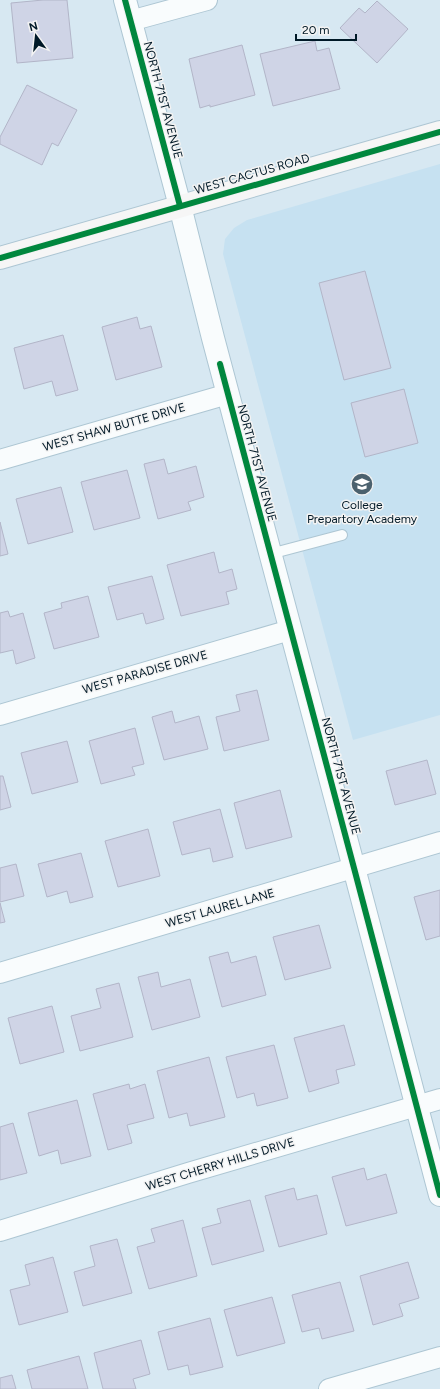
<svg xmlns="http://www.w3.org/2000/svg" width="440" height="1389" viewBox="0 0 440 1389" font-family="Figtree,sans-serif">
<style>
.built{fill:#c6e1f1}
.building{fill:#cfd4e6;stroke:#b2b5c8}
.lines{fill:none;stroke-linecap:round;stroke-linejoin:round}
.service-casing{stroke:#adc6d3;stroke-width:12}
.minor-casing{stroke:#adc6d3;stroke-width:22}
.tertiary-casing{stroke:#adc6d3;stroke-width:24}
.secondary-casing{stroke:#adc6d3;stroke-width:24}
.service{stroke:#f9fcfd;stroke-width:10}
.minor{stroke:#f9fcfd;stroke-width:20}
.tertiary{stroke:#f9fcfd;stroke-width:22}
.secondary{stroke:#f6f6f6;stroke-width:22}
.cycleway-casing{stroke:#f3f3f3;stroke-width:8}
.cycleway{stroke:#00873e;stroke-width:6}
.labels{text-anchor:middle;dominant-baseline:central;stroke-width:3;stroke-linejoin:round;paint-order:stroke}
.street-label{font-size:12px;fill:#001927;stroke:#f3f3f3}
.poi-label{font-size:12px;fill:#001927;stroke:#f3f3f3}
</style>
<rect width="100%" height="100%" fill="#d7e8f2"/>
<path class="built" d="M440 164V715L353 740 223 254 225 239 234 228 247 220Z"/>
<g class="building">
<path d="M43 0H67L73 58 17 63 11 3Z"/>
<path d="M377 1 408 29 377 63 340 28 359 8 365 13Z"/>
<path d="M315 41 317 51 329 48 340 89 273 106 260 54Z"/>
<path d="M242 45 255 95 210 107V105L200 108 189 59Z"/>
<path d="M27 85 77 110 58 146 52 143 42 165 0 144V137Z"/>
<path d="M365 271 391 368 344 380 319 283Z"/>
<path d="M137 317 140 329 151 326 162 367 116 380 102 327Z"/>
<path d="M63 335 78 390 56 396 52 381 24 389 14 348Z"/>
<path d="M404 389 418 443 365 457 351 403Z"/>
<path d="M164 459 168 474 196 466 204 497 188 502 191 510 158 519 144 464Z"/>
<path d="M127 470 140 518 94 530 81 482Z"/>
<path d="M61 487 73 532 28 544 16 499Z"/>
<path d="M0 522 8 554 0 556Z"/>
<path d="M214 552 219 573 232 569 237 589 226 592 229 604 181 616 167 565Z"/>
<path d="M152 576 164 619 146 624 143 613 117 620 108 587Z"/>
<path d="M88 596 99 637 54 649 44 613 62 608 61 603Z"/>
<path d="M8 611 10 617 23 613 35 658 16 664 13 650 0 653V613Z"/>
<path d="M257 690 269 740 224 751 216 717 240 711 236 695Z"/>
<path d="M172 711 175 723 199 716 208 749 164 760 152 717Z"/>
<path d="M135 728 144 764 132 767 135 775 101 784 89 741Z"/>
<path d="M67 741 78 782 32 794 21 753Z"/>
<path d="M427 760 436 794 395 805 386 771Z"/>
<path d="M0 776H3L11 807 0 810Z"/>
<path d="M280 790 292 837 246 849 234 803Z"/>
<path d="M220 809 233 857 213 862 210 848 182 855 173 822Z"/>
<path d="M148 829 160 876 118 887 105 841Z"/>
<path d="M81 853 93 897 70 903 67 891 47 897 38 864Z"/>
<path d="M16 864 24 896 0 902V868Z"/>
<path d="M440 890V936L426 940 414 897Z"/>
<path d="M0 903 5 922 0 923Z"/>
<path d="M319 925 331 968 285 980 273 937Z"/>
<path d="M228 952 231 963 256 956 266 995 222 1007 209 957Z"/>
<path d="M158 972 161 987 190 979 200 1017 152 1030 138 977Z"/>
<path d="M119 983 133 1037 80 1051 71 1016 101 1008 96 989Z"/>
<path d="M52 1006 64 1052 20 1064 8 1018Z"/>
<path d="M344 1025 355 1065 336 1070 339 1083 309 1092 294 1038Z"/>
<path d="M274 1045 288 1098 257 1106 254 1093 237 1098 226 1057Z"/>
<path d="M209 1057 225 1117 190 1126 187 1113 169 1118 157 1071Z"/>
<path d="M129 1084 130 1089 145 1084 154 1118 127 1125 132 1143 108 1150 93 1094Z"/>
<path d="M77 1100 91 1156 61 1164 58 1150 39 1156 28 1113Z"/>
<path d="M13 1123 27 1173 0 1180V1127Z"/>
<path d="M364 1168 367 1180 386 1174 397 1213 346 1226 332 1177Z"/>
<path d="M294 1188 297 1200 317 1195 327 1234 279 1247 265 1196Z"/>
<path d="M250 1200 264 1251 212 1265 202 1228 221 1223 217 1209Z"/>
<path d="M183 1220 197 1276 149 1289 137 1247 155 1242 151 1229Z"/>
<path d="M117 1239 132 1293 83 1306 74 1272 95 1266 90 1246Z"/>
<path d="M53 1257 68 1312 19 1325 10 1290 30 1285 25 1265Z"/>
<path d="M408 1262 419 1298 399 1304 403 1316 373 1325 360 1276Z"/>
<path d="M340 1282 354 1331 322 1339 319 1328 302 1332 292 1295Z"/>
<path d="M272 1297 285 1343 237 1356 224 1310Z"/>
<path d="M210 1318 223 1367 190 1375 188 1365 168 1370 158 1332Z"/>
<path d="M141 1340 150 1374 133 1379 136 1389H103L94 1353Z"/>
<path d="M79 1356 88 1389H32L27 1370Z"/>
<path d="M12 1375 16 1389H0V1378Z"/>
</g>
<g class="lines">
<g class="service-casing">
<path id="service" d="M270 554 342 535"/>
</g>
<g class="minor-casing">
<g id="minor">
<path d="M130 21 207 0"/>
<path d="M0 460 228 394"/>
<path d="M0 715 290 630"/>
<path d="M0 973 440 842"/>
<path d="M0 1231 188 1173 440 1099"/>
<path d="M329 1389 440 1357"/>
</g>
</g>
<g class="tertiary-casing">
<path id="tertiary" d="M125 0 180 206 213 338 354 868 440 1195"/>
</g>
<g class="secondary-casing">
<path id="secondary" d="M0 258 440 132"/>
</g>
<use href="#service" class="service"/>
<use href="#minor" class="minor"/>
<use href="#tertiary" class="tertiary"/>
<use href="#secondary" class="secondary"/>
<g class="cycleway-casing">
<g id="cycleway">
<path d="M125 0 180 206"/>
<path d="M0 258 440 132"/>
<path d="M220 364 354 868 440 1195"/>
</g>
</g>
<use href="#cycleway" class="cycleway"/>
</g>
<defs>
<g id="school-disc" transform="scale(1.15)"><circle r="9.5" fill="#4b616e" stroke="#f3f3f3"/><path d="M0-5L7-2L0 1L-7-2ZM-4 1L0 2.5L4 1V4Q0 6-4 4Z" fill="#fff"/></g>
</defs>
<g fill-rule="evenodd">
<use href="#school-disc" x="362" y="484"/>
</g>
<g class="labels">
<g class="street-label">
<text transform="translate(163 100) rotate(75)">NORTH 71ST AVENUE</text>
<text transform="translate(252 174) rotate(-16)">WEST CACTUS ROAD</text>
<text transform="translate(114 427) rotate(-16)">WEST SHAW BUTTE DRIVE</text>
<text transform="translate(257 463) rotate(75)">NORTH 71ST AVENUE</text>
<text transform="translate(145 672) rotate(-16)">WEST PARADISE DRIVE</text>
<text transform="translate(341 776) rotate(75)">NORTH 71ST AVENUE</text>
<text transform="translate(220 908) rotate(-16)">WEST LAUREL LANE</text>
<text transform="translate(220 1164) rotate(-17)">WEST CHERRY HILLS DRIVE</text>
</g>
<g class="poi-label">
<text x="362" y="505">College<tspan x="362" dy="14">Prepartory Academy</tspan></text>
</g>
</g>
<g transform="translate(36 36) rotate(345)" stroke="#f3f3f3" stroke-width="3" paint-order="stroke">
<path d="M0-3L7 15L0 10L-7 15Z" fill="#001927"/>
<text y="-6" font-size="11" font-weight="bold" text-anchor="middle" fill="#001927">N</text>
</g>
<path d="M296 34v6h60v-6" fill="none" stroke="#001927" stroke-width="2"/>
<text x="302" y="34" font-size="12" fill="#001927" stroke="#f3f3f3" stroke-width="3" paint-order="stroke">20 m</text>
</svg>
